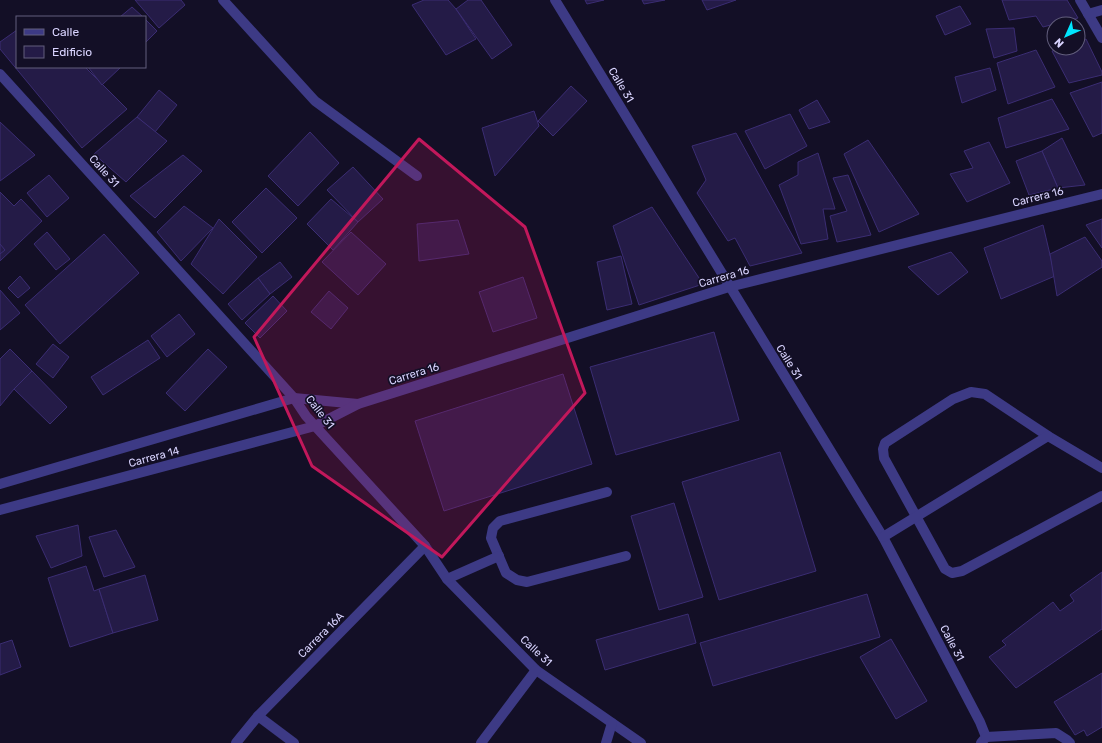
<svg xmlns="http://www.w3.org/2000/svg" width="1102" height="743" viewBox="0 0 1102 743" font-family="Rubik,sans-serif">
<style>
.building{fill:#241b47;stroke:#3b2d73}
.lines{fill:none;stroke-linecap:round;stroke-linejoin:round}
.minor{stroke:#3d3a85;stroke-width:10}
.marked{fill:#c2185b;fill-opacity:0.2;stroke:#c2185b;stroke-width:3;stroke-linejoin:round}
.labels{text-anchor:middle;dominant-baseline:central;stroke-width:3.5;stroke-linejoin:round;paint-order:stroke}
.street-label{font-size:11px;fill:#d9d4ff;stroke:#130f26}
</style>
<rect width="100%" height="100%" fill="#130f26"/>
<g class="building">
<path d="M135 0H181L185 5 159 28Z"/>
<path d="M424 0H448L456 9 476 39 446 55 412 5Z"/>
<path d="M468 0H481L512 45 492 59 456 9Z"/>
<path d="M585 0H604L587 4Z"/>
<path d="M642 0H665L644 4Z"/>
<path d="M702 0H736L707 10Z"/>
<path d="M1002 0H1067L1078 18 1043 27 1036 16 1009 20Z"/>
<path d="M960 6 971 24 945 35 936 16Z"/>
<path d="M132 7 143 17H120Z"/>
<path d="M145 19 157 31 145 43Z"/>
<path d="M1014 28 1017 51 994 58 986 29Z"/>
<path d="M17 30V67H85L127 109 82 148 0 49V42Z"/>
<path d="M1086 39 1102 72V75L1069 83 1052 51 1060 48H1078V42Z"/>
<path d="M1036 50 1055 87 1008 104 997 63Z"/>
<path d="M88 67H121L102 85Z"/>
<path d="M990 68 996 90 962 103 955 77Z"/>
<path d="M1102 82V133L1093 137 1070 93Z"/>
<path d="M571 86 587 101 553 136 538 121Z"/>
<path d="M159 90 177 105 155 132 137 117Z"/>
<path d="M1052 99 1069 129 1006 148 998 118Z"/>
<path d="M817 100 830 122 809 129 799 110Z"/>
<path d="M534 111 539 126 495 176 482 128Z"/>
<path d="M790 114 807 146 765 169 745 131Z"/>
<path d="M137 117 167 141 126 182 94 154Z"/>
<path d="M0 122 35 155 0 181Z"/>
<path d="M310 132 339 163 298 206 268 176Z"/>
<path d="M736 133 802 253 750 266 735 238 728 241 697 193 706 180 692 146Z"/>
<path d="M1062 138 1085 185 1058 188 1042 151Z"/>
<path d="M868 140 919 214 879 232 844 154Z"/>
<path d="M989 142 1010 183 967 202 950 174 973 168 964 151Z"/>
<path d="M1042 151 1058 188 1029 195 1016 161Z"/>
<path d="M818 153 835 209H823L828 239 801 244 779 185 798 175V162Z"/>
<path d="M183 155 202 171 155 218 130 196Z"/>
<path d="M353 167 383 199 358 222 327 190Z"/>
<path d="M49 175 69 198 47 217 27 193Z"/>
<path d="M848 175 871 235 837 242 830 216 847 211 833 178Z"/>
<path d="M266 188 297 218 262 253 232 222Z"/>
<path d="M0 192 14 206 21 199 42 221 0 261Z"/>
<path d="M331 199 358 222 333 250 307 224Z"/>
<path d="M184 206 213 228 181 261 157 232Z"/>
<path d="M652 207 703 284 639 305 613 226Z"/>
<path d="M219 219 257 257 223 294 191 264Z"/>
<path d="M1102 219V248L1086 225Z"/>
<path d="M458 220 469 254 419 261 417 224Z"/>
<path d="M1043 225 1055 276 1001 299 984 248Z"/>
<path d="M47 232 70 259 56 270 34 244Z"/>
<path d="M351 232 386 264 358 295 322 262Z"/>
<path d="M104 234 139 273 60 344 25 305Z"/>
<path d="M1085 237 1102 261V267L1057 296 1050 254Z"/>
<path d="M0 244 5 250 0 254Z"/>
<path d="M951 252 968 272 938 295 908 267Z"/>
<path d="M621 256 632 304 607 310 597 262Z"/>
<path d="M280 262 292 277 270 294 258 278Z"/>
<path d="M20 276 30 288 18 298 8 288Z"/>
<path d="M523 277 537 318 493 332 479 292Z"/>
<path d="M258 278 270 294 242 320 228 304Z"/>
<path d="M0 290 20 313 0 330Z"/>
<path d="M329 291 348 308 331 329 311 312Z"/>
<path d="M273 296 287 311 260 338 245 323Z"/>
<path d="M179 314 195 334 167 357 151 336Z"/>
<path d="M714 332 739 420 616 455 590 367Z"/>
<path d="M148 340 160 358 103 395 91 377Z"/>
<path d="M53 344 69 357 53 378 36 364Z"/>
<path d="M10 349 32 371 14 389 0 406V359Z"/>
<path d="M208 349 227 367 185 411 166 393Z"/>
<path d="M32 371 67 407 50 424 14 389Z"/>
<path d="M563 374 592 464 444 511 415 421Z"/>
<path d="M780 452 816 571 719 600 682 482Z"/>
<path d="M674 503 703 597 659 610 631 516Z"/>
<path d="M78 525 82 556 51 568 36 536Z"/>
<path d="M116 530 135 567 104 577 89 537Z"/>
<path d="M86 566 94 591 99 589 113 633 70 647 48 578Z"/>
<path d="M1102 572V629L1016 688 989 657 1006 645 1002 641 1053 602 1060 611 1074 601 1070 595Z"/>
<path d="M145 575 158 620 113 633 99 589Z"/>
<path d="M867 594 880 637 713 686 700 643Z"/>
<path d="M688 614 696 643 605 670 596 640Z"/>
<path d="M891 639 927 701 896 719 860 657Z"/>
<path d="M12 640 21 667 0 675V644Z"/>
<path d="M1102 673V727L1087 736 1084 730 1075 735 1054 702Z"/>
</g>
<g class="lines">
<g class="minor">
<path d="M223 0 315 101 417 176"/>
<path d="M555 0 883 537 980 722 986 737 981 743"/>
<path d="M1080 0 1102 38"/>
<path d="M1088 14 1102 10"/>
<path d="M0 74 294 398 306 416 315 426 425 546 447 579 536 670 641 743"/>
<path d="M1102 468 1048 436 985 394 971 392 953 399 885 443 883 449 884 458 945 569 952 573 962 571 1102 496"/>
<path d="M0 484 294 398 358 404"/>
<path d="M607 492 500 521 493 528 491 538 506 573 517 580 527 582 626 556"/>
<path d="M0 510 315 426 358 404 729 287 1102 194"/>
<path d="M883 537 1048 436"/>
<path d="M447 579 499 556"/>
<path d="M258 716 294 743"/>
<path d="M986 737 1056 733 1067 740 1070 743"/>
<path d="M236 743 258 716 425 546"/>
<path d="M481 743 536 670"/>
<path d="M606 743 612 723"/>
</g>
</g>
<path class="marked" d="M419 139 525 227 585 393 442 557 312 466 254 337Z"/>
<g class="labels">
<g class="street-label">
<text transform="translate(621 85) rotate(59)">Calle 31</text>
<text transform="translate(104 171) rotate(48)">Calle 31</text>
<text transform="translate(1038 197) rotate(-14)">Carrera 16</text>
<text transform="translate(724 277) rotate(-16)">Carrera 16</text>
<text transform="translate(789 362) rotate(58)">Calle 31</text>
<text transform="translate(414 374) rotate(-17)">Carrera 16</text>
<text transform="translate(320 412) rotate(52)">Calle 31</text>
<text transform="translate(154 457) rotate(-15)">Carrera 14</text>
<text transform="translate(321 635) rotate(-45)">Carrera 16A</text>
<text transform="translate(952 643) rotate(62)">Calle 31</text>
<text transform="translate(536 651) rotate(43)">Calle 31</text>
</g>
</g>
<rect x="16" y="16" width="130" height="52" fill="#130f26" stroke="#625e7d"/>
<rect x="24" y="29" width="20" height="6" fill="#3d3a85" stroke="#625e7d"/>
<text x="52" y="36" font-size="12" fill="#d9d4ff">Calle</text>
<rect x="24" y="46" width="20" height="12" fill="#241b47" stroke="#625e7d"/>
<text x="52" y="56" font-size="12" fill="#d9d4ff">Edificio</text>
<g transform="translate(1066 36) rotate(225)"><circle r="19" fill="#130f26" stroke="#625e7d"/>
<path d="M0-3L7 15L0 10L-7 15Z" fill="#00e5ff"/>
<text y="-6" font-size="11" font-weight="bold" text-anchor="middle" fill="#d9d4ff">N</text>
</g>
</svg>
